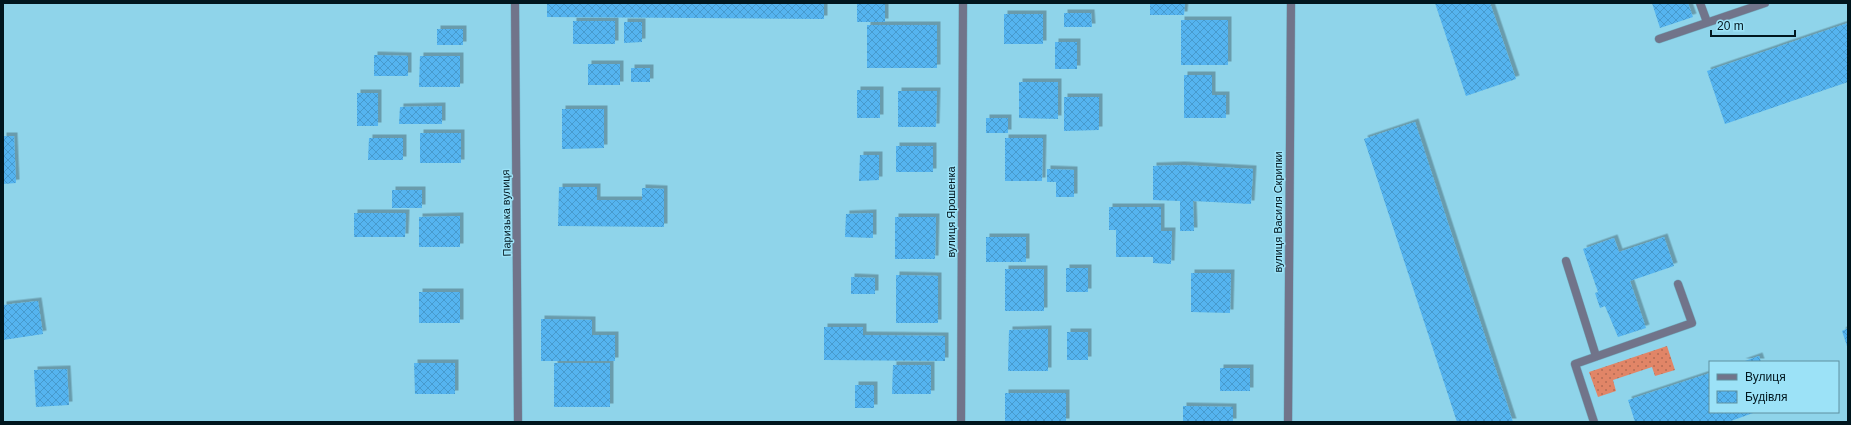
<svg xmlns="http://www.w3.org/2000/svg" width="1851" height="425" viewBox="0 0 1851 425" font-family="Arial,sans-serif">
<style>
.grass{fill:url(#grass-dots)}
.building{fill:url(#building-cross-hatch);filter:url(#shadow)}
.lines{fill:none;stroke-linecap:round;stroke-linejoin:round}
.lane-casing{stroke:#75b2c5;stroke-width:9}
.street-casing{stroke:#75b2c5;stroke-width:9}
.lane{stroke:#71748a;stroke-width:8}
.street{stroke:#71748a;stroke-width:8}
.labels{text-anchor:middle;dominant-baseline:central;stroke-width:3;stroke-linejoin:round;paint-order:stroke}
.street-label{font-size:11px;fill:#00161e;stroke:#9ce2f7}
</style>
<defs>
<pattern id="grass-dots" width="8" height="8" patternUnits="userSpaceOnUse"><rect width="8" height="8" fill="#e18567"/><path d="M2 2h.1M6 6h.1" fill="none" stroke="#b46c54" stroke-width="1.8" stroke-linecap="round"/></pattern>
<pattern id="building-cross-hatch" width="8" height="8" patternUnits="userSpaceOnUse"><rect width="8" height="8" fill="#54b4f0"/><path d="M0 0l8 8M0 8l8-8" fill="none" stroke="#479acd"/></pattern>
<filter id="shadow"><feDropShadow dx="3.5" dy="-3.5" stdDeviation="0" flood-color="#0004"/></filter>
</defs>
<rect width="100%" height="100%" fill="#8fd4ea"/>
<path class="grass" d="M1667 346 1675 370 1655 376 1652 367 1613 380 1616 391 1598 397 1589 372Z"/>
<g class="building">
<path d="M547 3H824V19L547 17Z"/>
<rect x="857" y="3" width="28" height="19"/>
<path d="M1150 3H1185L1184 15H1150Z"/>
<path d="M1435 3H1490L1516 79 1466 96Z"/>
<path d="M1652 3H1688L1693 17 1660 28Z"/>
<path d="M1064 13H1091L1092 27H1064Z"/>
<rect x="1004" y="14" width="39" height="30"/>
<rect x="1181" y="20" width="47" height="45"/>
<rect x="573" y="21" width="42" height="23"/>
<path d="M624 22H642V42L624 43Z"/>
<path d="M1848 23V82L1725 124 1707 71Z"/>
<rect x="867" y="25" width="70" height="43"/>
<rect x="437" y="29" width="26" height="16"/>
<rect x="1055" y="42" width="22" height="27"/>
<path d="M374 55 408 56V76H374Z"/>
<path d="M420 56H460V87H419Z"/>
<rect x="588" y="64" width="32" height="21"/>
<rect x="631" y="68" width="19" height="14"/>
<path d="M1184 75H1212V95H1226V118H1184Z"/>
<path d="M1019 82H1058V119L1019 118Z"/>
<rect x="857" y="90" width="23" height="28"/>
<path d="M898 91H937L936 127H898Z"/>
<rect x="357" y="93" width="21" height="33"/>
<path d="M1064 97H1099V130L1064 131Z"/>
<path d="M442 106V124H399L400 107Z"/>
<path d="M562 109H604V148L562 149Z"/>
<rect x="986" y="118" width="22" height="15"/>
<path d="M1415 122 1513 422H1457L1364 139Z"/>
<rect x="420" y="133" width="41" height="30"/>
<path d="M3 136H14L16 183 3 184Z"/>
<path d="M369 138H403V160H368Z"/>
<path d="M1005 138H1043L1042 181H1005Z"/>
<rect x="896" y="146" width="37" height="26"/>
<path d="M860 155H879V180L859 181Z"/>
<path d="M1181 165 1253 169 1251 204 1193 201 1194 231H1180V201L1153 200V166Z"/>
<path d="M1047 169 1074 170V197H1056V182H1047Z"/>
<path d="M559 187H597V200H642V188L664 189V227L558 226Z"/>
<rect x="392" y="190" width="30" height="18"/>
<path d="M1109 207H1161V231H1172L1171 264 1153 263V257H1116V230H1109Z"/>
<path d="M354 213H406L405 237H354Z"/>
<path d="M873 213V238L845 237 846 214Z"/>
<path d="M460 216V247H419V217Z"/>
<path d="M895 217H936L935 259H895Z"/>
<rect x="986" y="237" width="40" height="25"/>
<path d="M1664 237 1674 266 1630 281 1646 328 1618 337 1605 306 1600 308 1595 293 1598 292 1583 249 1614 238 1619 252Z"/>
<rect x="1066" y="268" width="22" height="24"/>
<rect x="1005" y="269" width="39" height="42"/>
<path d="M1191 273H1231L1230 313 1191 312Z"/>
<path d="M896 275 938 276V323H896Z"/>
<path d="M851 277 875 278V294H851Z"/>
<rect x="419" y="292" width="41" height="31"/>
<path d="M38 301 43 334 3 340V305Z"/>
<path d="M541 319 592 320V335H615V361H541Z"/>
<path d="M824 327H863V335L945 336V361L824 360Z"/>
<path d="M1848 328V349L1842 331Z"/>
<path d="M1048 329V371H1008L1009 330Z"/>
<rect x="1067" y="332" width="21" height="28"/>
<path d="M1759 356 1761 362H1742Z"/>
<path d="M414 363H455V394H415Z"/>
<rect x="554" y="363" width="56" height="44"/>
<path d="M893 365H931V394H892Z"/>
<rect x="1220" y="368" width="30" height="23"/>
<path d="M67 369 69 405 36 407 34 370Z"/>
<path d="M1710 373V412H1756L1728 422H1635L1628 400Z"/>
<rect x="855" y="385" width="19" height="23"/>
<rect x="1005" y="393" width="61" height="29"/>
<path d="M1183 406 1233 407V422H1183Z"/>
</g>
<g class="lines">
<g class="lane-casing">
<g id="lane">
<path d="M1700 3 1707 22"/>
<path d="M1659 39 1765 3"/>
<path d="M1566 261 1596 356"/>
<path d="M1594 422 1575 364 1692 323 1678 284"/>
</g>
</g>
<g class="street-casing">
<g id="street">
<path d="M515 3 518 422"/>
<path d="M961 422 963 3"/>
<path d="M1288 422 1291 3"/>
</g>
</g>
<use href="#lane" class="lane"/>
<use href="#street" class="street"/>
</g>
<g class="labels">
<g class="street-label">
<text transform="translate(951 212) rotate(-90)">вулиця Ярошенка</text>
<text transform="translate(1278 212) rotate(-90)">вулиця Василя Скрипки</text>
<text transform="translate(506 213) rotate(-91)">Паризька вулиця</text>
</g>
</g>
<rect width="1851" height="425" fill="none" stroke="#00161e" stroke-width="8"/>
<rect x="1709" y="361" width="130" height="52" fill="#9ce2f7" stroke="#5e90a0"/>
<rect x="1717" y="374" width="20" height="6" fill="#71748a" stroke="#5e90a0"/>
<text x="1745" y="381" font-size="12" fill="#00161e">Вулиця</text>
<rect x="1717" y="391" width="20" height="12" fill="url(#building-cross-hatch)" stroke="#5e90a0"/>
<text x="1745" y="401" font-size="12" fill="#00161e">Будівля</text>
<path d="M1711 30v6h84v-6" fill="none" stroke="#00161e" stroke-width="2"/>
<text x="1717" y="30" font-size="12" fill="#00161e" stroke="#9ce2f7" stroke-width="3" paint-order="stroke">20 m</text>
</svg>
